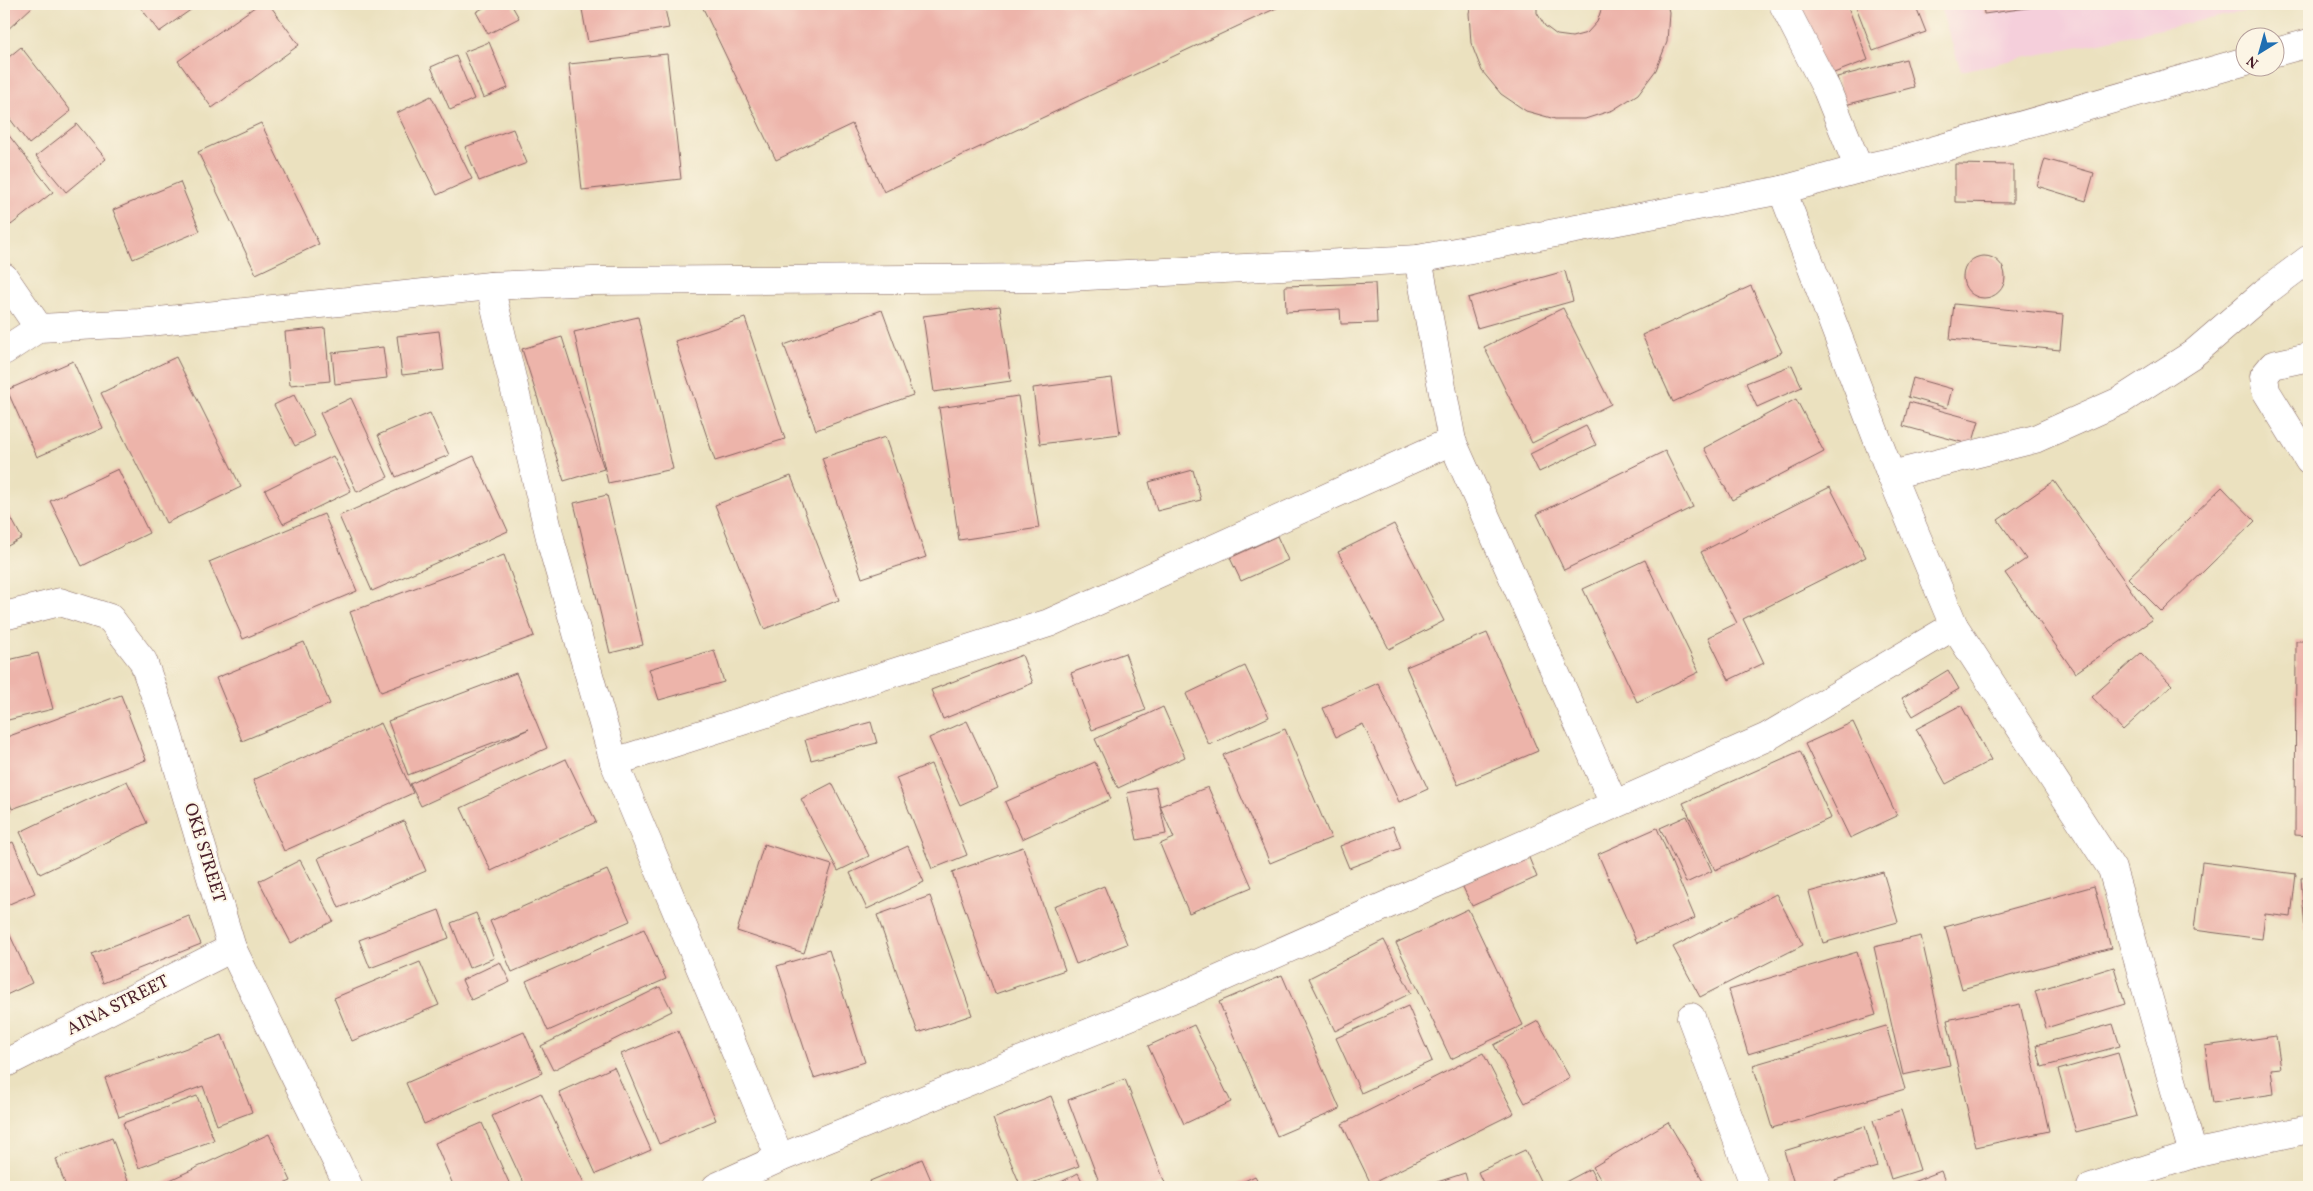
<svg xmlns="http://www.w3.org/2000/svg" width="2313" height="1191" viewBox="0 0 2313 1191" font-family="Vollkorn,serif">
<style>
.built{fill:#f5cfdb}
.building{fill:#edb4aa}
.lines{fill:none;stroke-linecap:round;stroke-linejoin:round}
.minor-casing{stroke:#82635f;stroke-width:29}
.tertiary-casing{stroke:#82635f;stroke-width:29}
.minor{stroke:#fff;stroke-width:28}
.tertiary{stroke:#fff;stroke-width:28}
.labels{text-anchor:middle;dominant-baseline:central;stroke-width:4;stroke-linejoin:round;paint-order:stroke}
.street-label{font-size:18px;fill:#4a1f2b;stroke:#fcf5e5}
</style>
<rect width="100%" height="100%" fill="#fcf5e5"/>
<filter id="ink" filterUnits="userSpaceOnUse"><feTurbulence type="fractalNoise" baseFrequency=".02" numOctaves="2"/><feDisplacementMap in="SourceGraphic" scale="10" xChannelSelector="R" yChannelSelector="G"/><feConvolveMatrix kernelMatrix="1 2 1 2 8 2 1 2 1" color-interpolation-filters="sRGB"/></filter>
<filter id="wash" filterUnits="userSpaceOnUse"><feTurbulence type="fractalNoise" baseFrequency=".0096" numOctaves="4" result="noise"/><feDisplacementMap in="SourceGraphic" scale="20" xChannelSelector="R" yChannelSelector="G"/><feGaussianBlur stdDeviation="1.12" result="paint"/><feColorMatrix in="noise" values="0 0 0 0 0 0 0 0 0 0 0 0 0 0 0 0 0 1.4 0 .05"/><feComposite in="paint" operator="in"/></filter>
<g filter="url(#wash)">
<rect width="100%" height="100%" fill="#ebe1bf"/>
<path class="built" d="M1939 4H2281L1961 71Z"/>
<g id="blocks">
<g class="building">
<path d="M4 4H32L33 6 4 33Z"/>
<path d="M138 4H199L159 32Z"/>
<path d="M259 4H269L299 45 212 108 178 61Z"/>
<path d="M490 4H511L519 18 488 34 476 12Z"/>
<path d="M581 4H664L669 28 588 42Z"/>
<path d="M701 4H1285L884 192 852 124 776 160Z"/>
<path d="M1471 4H1537V13L1545 26 1557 35 1572 37 1587 33 1597 22 1603 4H1667L1669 12 1667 42 1656 70 1638 94 1613 110 1585 119H1555L1526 111 1501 94 1482 71 1471 43 1469 13Z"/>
<path d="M1792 4H1847L1868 60 1826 76Z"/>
<path d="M1855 4H1915L1926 32 1873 51Z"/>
<path d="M1983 4H2049V5L1984 14Z"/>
<path d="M489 42 508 88 483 98 464 52Z"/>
<path d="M21 47 71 111 29 144 4 111V61Z"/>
<path d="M667 54 681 179 582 190 569 64Z"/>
<path d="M456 56 474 99 450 110 431 67Z"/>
<path d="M1906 59 1914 87 1845 105 1837 77Z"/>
<path d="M431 96 472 179 437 195 397 113Z"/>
<path d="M261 123 319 244 256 274 198 152Z"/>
<path d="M77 124 106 159 66 192 36 156Z"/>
<path d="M513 129 527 163 479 181 465 147Z"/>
<path d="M7 133 53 192 11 225 4 216V136Z"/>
<path d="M2045 159 2094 173 2086 201 2037 186Z"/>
<path d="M1955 164 2013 165V203L1955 202Z"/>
<path d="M180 182 200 231 133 259 113 210Z"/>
<circle cx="1984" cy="277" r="21"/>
<path d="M1565 271 1573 301 1477 328 1468 298Z"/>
<path d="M1375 283 1377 323 1341 324 1340 309 1286 312 1285 286Z"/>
<path d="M1751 286 1782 352 1673 402 1642 335Z"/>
<path d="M1954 304 2063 315 2060 350 1950 339Z"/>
<path d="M1000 306 1011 381 934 392 923 316Z"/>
<path d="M1563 308 1611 404 1532 443 1484 347Z"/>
<path d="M882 310 913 395 816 430 784 345Z"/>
<path d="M638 317 673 469 608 483 574 332Z"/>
<path d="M745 318 785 439 715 461 675 341Z"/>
<path d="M325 328 330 381 290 385 285 332Z"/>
<path d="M439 331 444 370 402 375 397 336Z"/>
<path d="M562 337 604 469 564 481 522 349Z"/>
<path d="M383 347 387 378 335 384 332 353Z"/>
<path d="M176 357 241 487 166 523 101 393Z"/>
<path d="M73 361 103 428 37 457 7 390Z"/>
<path d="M1792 365 1802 387 1757 407 1746 383Z"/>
<path d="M1112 378 1120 434 1040 444 1033 388Z"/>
<path d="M1913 378 1952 389 1947 408 1908 397Z"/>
<path d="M294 395 315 436 295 446 274 405Z"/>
<path d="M1018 396 1039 528 959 540 939 408Z"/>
<path d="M351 398 388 477 357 492 320 413Z"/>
<path d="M1796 399 1824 452 1732 500 1704 448Z"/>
<path d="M1909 402 1979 421 1972 445 1903 426Z"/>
<path d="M430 413 449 455 396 477 378 435Z"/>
<path d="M1586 426 1596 445 1539 472 1530 454Z"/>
<path d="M885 437 926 557 862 578 822 458Z"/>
<path d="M1665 451 1693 507 1564 570 1537 514Z"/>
<path d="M333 456 351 491 283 524 265 490Z"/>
<path d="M474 456 508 531 372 591 339 516Z"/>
<path d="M118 469 149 533 82 566 50 501Z"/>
<path d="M1193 470 1201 500 1157 511 1149 482Z"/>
<path d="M791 476 839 600 764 629 715 505Z"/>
<path d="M2054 481 2152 620 2075 673 2005 573 2026 559 1998 520Z"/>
<path d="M1830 487 1866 557 1743 619 1764 663 1729 680 1708 637 1737 623 1701 552Z"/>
<path d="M2222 487 2255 521 2162 612 2128 578Z"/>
<path d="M607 495 643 645 610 653 574 503Z"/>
<path d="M4 505 22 538 4 548Z"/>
<path d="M324 514 357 591 243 639 209 562Z"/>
<path d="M1394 524 1444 621 1389 649 1338 552Z"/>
<path d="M1277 536 1288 560 1241 581 1230 558Z"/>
<path d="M504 555 534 636 381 692 350 612Z"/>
<path d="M1645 560 1699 672 1637 702 1583 589Z"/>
<path d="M1487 633 1538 751 1458 785 1406 667Z"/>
<path d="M2296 641H2309V836L2295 835Z"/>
<path d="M304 642 330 704 242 741 216 678Z"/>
<path d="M714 650 724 682 659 700 649 669Z"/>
<path d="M38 653 53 709 4 721V661Z"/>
<path d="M1125 653 1146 710 1092 730 1071 673Z"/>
<path d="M2141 653 2172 685 2123 730 2092 697Z"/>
<path d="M1022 655 1033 683 943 719 931 690Z"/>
<path d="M1245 666 1269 717 1209 745 1186 694Z"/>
<path d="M1948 670 1959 689 1913 716 1902 698Z"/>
<path d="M516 673 547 748 421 806 410 784 529 729 408 775 388 721Z"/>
<path d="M1378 683 1428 789 1399 802 1363 724 1336 737 1323 708Z"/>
<path d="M121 695 146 760 12 809 4 788V738Z"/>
<path d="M1961 705 1991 760 1946 784 1916 729Z"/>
<path d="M1163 707 1185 757 1118 788 1095 739Z"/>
<path d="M967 721 998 788 960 805 929 738Z"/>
<path d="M871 722 877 743 811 760 805 740Z"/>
<path d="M1853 722 1897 816 1850 838 1805 744Z"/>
<path d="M381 723 413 793 284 851 253 780Z"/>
<path d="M1285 729 1331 838 1270 863 1223 755Z"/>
<path d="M1800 751 1831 818 1715 870 1683 803Z"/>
<path d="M566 759 596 822 491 871 461 808Z"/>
<path d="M1095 762 1111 799 1022 839 1005 802Z"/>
<path d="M931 764 967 855 932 869 896 778Z"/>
<path d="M127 781 147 823 40 874 20 832Z"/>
<path d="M832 783 869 856 838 871 801 799Z"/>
<path d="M1156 787 1166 834 1137 840 1127 793Z"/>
<path d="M1208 787 1252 887 1189 913 1160 844 1174 838 1160 806Z"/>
<path d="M4 798 11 812 4 816Z"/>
<path d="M1687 816 1712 871 1686 883 1660 828Z"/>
<path d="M404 821 426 871 339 908 318 858Z"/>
<path d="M1393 826 1401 848 1349 868 1340 846Z"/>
<path d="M1657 828 1695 918 1637 943 1598 854Z"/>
<path d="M13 842 35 893 7 905 4 897V846Z"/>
<path d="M764 844 832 865 804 953 737 931Z"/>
<path d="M908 846 924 882 867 909 850 873Z"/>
<path d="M1023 847 1065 970 995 994 952 872Z"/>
<path d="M1527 853 1537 877 1472 906 1461 883Z"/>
<path d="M300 860 333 921 291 943 259 881Z"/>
<path d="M2202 862 2296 874 2291 917 2265 914 2262 939 2194 930Z"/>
<path d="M607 870 630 921 512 972 490 921Z"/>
<path d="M1883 872 1898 922 1823 943 1809 892Z"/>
<path d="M2309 877V930H2305L2301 878Z"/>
<path d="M1104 886 1127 944 1076 964 1054 906Z"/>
<path d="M2094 886 2111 948 1962 989 1945 927Z"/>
<path d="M1776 894 1803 945 1700 997 1673 947Z"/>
<path d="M930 896 972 1015 918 1033 877 915Z"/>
<path d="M1468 909 1523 1025 1451 1059 1396 943Z"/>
<path d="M439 910 449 938 370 968 359 940Z"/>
<path d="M476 913 494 958 469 968 451 923Z"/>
<path d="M189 916 201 944 103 983 92 954Z"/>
<path d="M4 922 32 983 4 996Z"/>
<path d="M644 929 666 979 548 1031 526 981Z"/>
<path d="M1921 936 1950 1065 1903 1075 1874 947Z"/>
<path d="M1384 940 1411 993 1335 1031 1309 978Z"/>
<path d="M829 950 865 1062 814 1078 777 966Z"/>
<path d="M1857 952 1876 1015 1748 1054 1729 990Z"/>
<path d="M420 962 439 1005 352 1041 334 998Z"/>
<path d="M500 962 510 982 471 1000 462 980Z"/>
<path d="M2114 967 2125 1004 2046 1028 2035 991Z"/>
<path d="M1282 975 1340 1109 1277 1136 1219 1002Z"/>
<path d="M660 987 672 1011 553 1070 541 1046Z"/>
<path d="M2020 1004 2049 1131 1976 1147 1947 1020Z"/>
<path d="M1408 1006 1432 1061 1361 1093 1336 1038Z"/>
<path d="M1538 1021 1570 1078 1525 1103 1494 1045Z"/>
<path d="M2113 1024 2120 1046 2042 1067 2036 1045Z"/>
<path d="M1194 1025 1231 1102 1184 1124 1148 1046Z"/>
<path d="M1886 1026 1905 1089 1772 1128 1753 1065Z"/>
<path d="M678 1031 716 1120 659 1144 621 1054Z"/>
<path d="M524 1032 542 1073 424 1124 406 1083Z"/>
<path d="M222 1035 252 1112 217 1125 203 1086 119 1117 105 1078Z"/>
<path d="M2276 1036 2281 1068 2271 1069 2274 1094 2213 1103 2205 1046Z"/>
<path d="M1483 1053 1514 1113 1371 1184 1342 1124Z"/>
<path d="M2118 1053 2137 1116 2076 1132 2058 1070Z"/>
<path d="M614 1067 651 1150 596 1174 559 1092Z"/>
<path d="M1125 1079 1165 1183 1153 1187H1101L1068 1100Z"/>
<path d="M541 1093 586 1187H525L492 1116Z"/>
<path d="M197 1096 214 1140 139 1168 123 1123Z"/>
<path d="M1051 1096 1079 1166 1021 1187 993 1119Z"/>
<path d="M1901 1110 1920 1170 1891 1179 1873 1120Z"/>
<path d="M1668 1122 1707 1187H1605L1593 1167Z"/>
<path d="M482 1123 511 1187H454L435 1143Z"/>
<path d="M1865 1126 1877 1167 1835 1180 1838 1187H1795L1784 1151Z"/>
<path d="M269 1134 291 1181 276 1187H158L157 1186Z"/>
<path d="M112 1138 128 1181 112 1187H66L56 1159Z"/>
<path d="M1525 1150 1543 1187H1485L1478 1172Z"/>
<path d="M922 1159 934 1187H872L870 1181Z"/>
<path d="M1590 1169 1600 1187H1556Z"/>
<path d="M1941 1171 1947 1187H1900Z"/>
<path d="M1078 1173 1085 1187H1052Z"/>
<path d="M1465 1173 1469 1187H1422Z"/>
<path d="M1255 1176 1261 1187H1232Z"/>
</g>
</g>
</g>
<g filter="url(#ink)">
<use href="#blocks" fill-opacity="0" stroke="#82635f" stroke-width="1"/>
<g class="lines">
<g class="minor-casing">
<g id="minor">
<path d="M1418 259 1452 441 1614 804"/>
<path d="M4 277 39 328"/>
<path d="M490 286 552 546 614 762 780 1158"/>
<path d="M4 351 39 328 140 323 490 286 592 281 1048 278 1418 259 1782 190 1859 169"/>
<path d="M2309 357 2273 365 2264 376 2266 391 2309 461"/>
<path d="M1891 475 2035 439 2120 401 2193 354 2265 292 2309 259"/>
<path d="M4 616 60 602 110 618 143 661 165 724 232 948 349 1187"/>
<path d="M1954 626 2112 869 2193 1154"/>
<path d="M614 762 1049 623 1452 441"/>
<path d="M1691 1017 1755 1187"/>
<path d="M4 1064 232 948"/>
<path d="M716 1187 780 1158 1192 991 1767 737 1954 626 1891 475 1782 190"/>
<path d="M2091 1187 2193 1154 2309 1129"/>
</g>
</g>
<g class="tertiary-casing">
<g id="tertiary">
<path d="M1783 4 1827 90 1859 169 1900 160 2246 61"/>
<path d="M2276 52 2309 43"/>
</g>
</g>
<use href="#minor" class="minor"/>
<use href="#tertiary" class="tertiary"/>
</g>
</g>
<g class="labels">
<g class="street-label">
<text transform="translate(204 853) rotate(73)">OKE STREET</text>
<text transform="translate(118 1006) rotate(-27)">AINA STREET</text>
</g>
</g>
<rect width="2313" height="1191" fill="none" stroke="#fcf5e5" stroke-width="20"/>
<g transform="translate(2260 52) rotate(217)"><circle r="24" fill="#fcf5e5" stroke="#b59f9b"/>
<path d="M0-4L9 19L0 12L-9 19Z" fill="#1f6fb2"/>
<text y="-8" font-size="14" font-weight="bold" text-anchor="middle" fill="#4a1f2b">N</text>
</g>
</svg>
